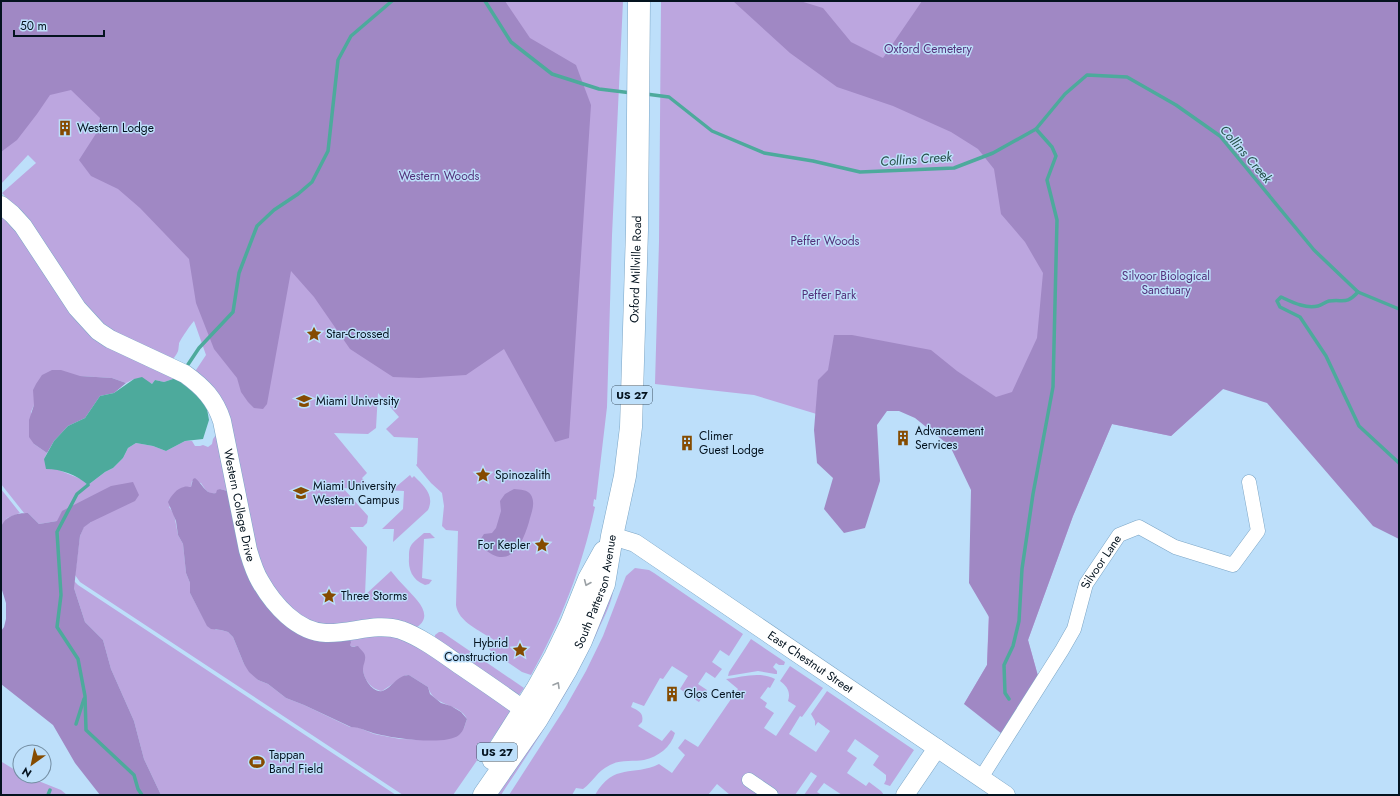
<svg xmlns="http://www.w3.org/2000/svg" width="1400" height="796" viewBox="0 0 1400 796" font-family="Jost,sans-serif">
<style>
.green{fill:#bca6df}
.forest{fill:#a088c4}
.water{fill:#4daa9c}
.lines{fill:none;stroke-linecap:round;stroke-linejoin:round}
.stream{stroke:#4daa9c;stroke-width:3.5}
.minor-casing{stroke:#7ca6c6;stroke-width:15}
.tertiary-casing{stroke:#7ca6c6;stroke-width:19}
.trunk-casing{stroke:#7ca6c6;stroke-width:23}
.minor{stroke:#fff;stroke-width:14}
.tertiary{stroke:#fff;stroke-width:18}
.trunk{stroke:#fff;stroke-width:22}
.oneway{stroke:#9ba1a5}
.labels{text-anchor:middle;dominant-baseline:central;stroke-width:3;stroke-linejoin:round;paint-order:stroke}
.shield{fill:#bddffa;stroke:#3c5061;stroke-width:1}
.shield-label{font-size:11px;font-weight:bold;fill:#04131f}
.park-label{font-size:12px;fill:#53327b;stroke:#bddffa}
.poi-label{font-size:12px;fill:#04131f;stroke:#bddffa;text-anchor:start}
.street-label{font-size:12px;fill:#04131f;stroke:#bddffa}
.water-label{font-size:13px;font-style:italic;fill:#244e47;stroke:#bddffa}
</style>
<rect width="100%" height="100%" fill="#bddffa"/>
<g class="green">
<path d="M1 1H623L612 235 607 407 596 500 594 499 593 506 595 507C582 568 561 621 531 675L522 672 491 651 489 649 494 640C481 631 458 622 456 605L458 531 446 530 442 526 444 506 442 493 431 483 416 465 417 464 418 438 394 437 386 429 399 417 378 393 376 428 368 434 334 433 367 473 362 478 366 483 360 489 343 488 368 516 367 523 363 527H350L367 547 365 595 391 571C396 577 401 583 406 588 415 598 435 615 417 627H413L337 626 309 622 273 592 255 554 227 411 194 373 206 355 194 321C192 323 179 341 179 344 178 352 179 351 173 359L162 353 155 354 115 334 82 305 25 217 2 193 36 163 28 155 1 184Z"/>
<path d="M661 1H1399L1223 389 1171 436 1112 424 1073 516 1028 640 1038 676 964 704 987 665 994 453 905 388 843 422 754 395 655 384 659 242Z"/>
<path d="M1 214 6 217 70 309 148 365 149 368 159 369 176 378 164 382 155 380 152 384 134 379 126 383 112 378 80 376 34 400V405L31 412 34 444 47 453 44 459 56 469 81 479 88 485 105 472 113 468 123 458 128 448 136 443 153 446 166 451 185 441H192L195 446H200L203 445 208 447 212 444 213 439 216 435 231 492 220 489 216 493C208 495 205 489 201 483L192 481 191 487 169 507 174 514 178 535 183 544 186 573 190 583V593L205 621 216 630H221L228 632 233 637 244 664 258 680 268 684 286 698 304 705 350 727H357L374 734 400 739 436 740 464 728 467 719C459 702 434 708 428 687L409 675H406L382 691C371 690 362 677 363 667 363 664 364 660 365 657L355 646 352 647 350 645 349 639 365 633 407 638 512 710 453 795H403L80 582 75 575 80 536 84 526 91 522 57 521 39 524 28 513H24L1 484Z"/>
<path d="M410 475 412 478 414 476C424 486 435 495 428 510L393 542 394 529H382L403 509 404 491 387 490 394 484 397 486Z"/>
<path d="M1 489 20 513 7 518 1 528Z"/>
<path d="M424 533H430L435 538 424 539 422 578 432 580 429 584 425 585C412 580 408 569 409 557 409 552 409 548 412 544 415 540 420 537 424 533Z"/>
<path d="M635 568 649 570 654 573 743 634 729 656 720 650 712 662 722 669 715 678 706 672 698 684 707 690 699 702 683 692V691L680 689 688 676 672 666 663 679 660 678 644 706 633 702 631 707C639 711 644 713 642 722L638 726 662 741 671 730 675 733C671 747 658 757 644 760 633 762 621 759 610 765 596 772 594 781 583 789L576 788 572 795H509L565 708 586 671 603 636 626 576Z"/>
<path d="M74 581 78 585 396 795H161L144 759 134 721 111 669 103 640 85 622 74 588Z"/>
<path d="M613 592C611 605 601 623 596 635 570 692 535 743 501 795H491Z"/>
<path d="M439 632H442L524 688 517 698 435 639V635Z"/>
<path d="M751 639 785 662 784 665H779L776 663 773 667 777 671V674H775L758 671 728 676 729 672Z"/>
<path d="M790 666 823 688 802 717 800 716 789 734 816 752 830 731 818 722 815 726V721L811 714 827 691 914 750 890 786 884 784 886 780V775L873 765 879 756 855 739 847 751 857 758 847 773 866 786 869 782 881 791 884 795H842L824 783 817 792 822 795H804L817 776 811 772 795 795H781L750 774 762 795H730L717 784 708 795H595C614 762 633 777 659 764L672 773 685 755 678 748 685 739 698 747 738 689 726 679C742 677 760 671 775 679L770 688 768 687 760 698 767 703 765 707 774 713 764 728 776 736 796 706 788 701C791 692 787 686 780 681Z"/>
<path d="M2 762 20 773V776H26L61 790 67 795H1Z"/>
</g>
<g class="forest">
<path d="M1 1H505L530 38 576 65 591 105 569 438 555 442 504 349 466 375 419 378 393 377 350 349 314 297 291 271 267 404 263 409 254 408 248 402 241 392 237 378 214 349 196 303 189 259 140 208 118 189 91 176 79 160 97 132 100 118 71 90 50 95 37 114 17 140 1 152Z"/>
<path d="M733 1H800L823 8 851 42 883 58 922 1H1399V539L1373 526 1267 403 1223 389 1171 436 1112 424 1073 516 1028 640 1038 676 1002 734 964 704 987 665 989 617 969 583 971 490 950 446 915 418 899 411H887L877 425 880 481 865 528 844 533 824 509 833 478 817 463 814 430 818 380 828 370 834 335H852L931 350 957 371 996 397 1012 392 1037 338 1043 273 1025 242 1001 214 994 169 978 149 951 132 893 106 837 87 790 53Z"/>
<path d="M52 370H61L80 376 112 378 126 383 114 393 100 396 85 418 68 426 54 441 47 453 34 444 29 437V420L34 405 33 390 36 384 42 375Z"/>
<path d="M195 478C203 484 205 495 216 493L217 490 220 489 231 492 272 608 349 639 351 642 350 645 352 647 358 646C360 649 365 653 365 656 366 660 363 665 363 669 363 677 372 693 382 691 391 689 397 675 409 675L428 687 430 694 441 703 451 706 461 712 467 719C465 724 464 731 459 735 446 746 393 738 377 734 368 732 360 727 351 727L304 705 286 698 268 684 258 680 249 672 244 664 233 637 228 632 221 630 211 629 207 626 190 593V583L186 573 183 544 178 535 176 521 168 502C171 496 177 488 184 487 186 486 188 487 191 487L193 479Z"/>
<path d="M133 482 139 495 135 501 91 522 84 527 80 536 74 588 85 622 103 640 111 669 134 721 144 759 161 795H100L75 763 53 725 1 684V631L4 627 6 619V603L1 587V528C4 516 17 513 28 513L39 524 57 521 62 511 111 486Z"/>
<path d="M514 489C521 490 527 489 531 495 536 504 531 513 529 522 521 549 507 572 480 545V540L484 534 492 533 496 528 501 511 500 501 505 494Z"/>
</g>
<path class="water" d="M142 377 152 384 155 380 164 382 176 378 197 392 207 409 209 420 203 439 185 441 166 451 153 446 136 443 128 448 123 458 113 468 105 472 88 485C77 475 61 469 46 469L44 459 54 441 68 426 85 418 100 396 114 393 134 379Z"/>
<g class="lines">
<g class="stream">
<path d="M485 1 511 42 552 74 599 89 632 93"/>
<path d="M646 94 669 97 712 131 764 153 813 161 860 172 954 168 993 153 1036 129 1065 94 1087 75 1127 77 1176 105 1220 136 1314 250 1358 292 1399 309"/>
<path d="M1358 292C1346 305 1344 299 1329 301 1325 302 1322 305 1318 306 1305 309 1292 302 1281 297L1277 301 1280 307 1300 317 1326 356 1359 426 1399 463"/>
<path d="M185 369 199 348 233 312 239 273 257 226 274 210 298 194 312 182 328 151 338 60 351 36 392 1"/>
<path d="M88 485 77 494 57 532 61 595 57 627 78 659 85 696 86 730 134 775 138 789 142 795"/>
<path d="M1009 699 1005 693 1004 665 1013 646 1019 621 1022 569 1033 494 1053 387 1057 220 1047 180 1056 156 1052 147 1036 129"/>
<path d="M76 724 84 699"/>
<path d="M48 795 50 790"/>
</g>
<g class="minor-casing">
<g id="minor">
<path id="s1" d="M981 778 1062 650 1074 629 1086 584 1119 535 1139 527 1175 547 1233 565 1258 531 1249 482"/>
<path d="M749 780 771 795"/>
</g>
</g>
<g class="tertiary-casing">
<g id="tertiary">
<path id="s2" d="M1 205 12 214 23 226 77 308 98 331 110 339 185 374C203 387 215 399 222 421L248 550C251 560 254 571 260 581 273 604 297 632 326 633 352 634 375 622 401 630 423 638 442 653 461 666 486 683 511 700 535 718"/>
<path id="s3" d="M612 536 635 543 1006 795"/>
<path d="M905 795 937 748"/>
</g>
</g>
<g class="trunk-casing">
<g id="trunk">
<path d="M493 759 536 691 555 657 571 624 589 579 604 552"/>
<path id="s4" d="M484 795 537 719 566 670 581 641 604 584 612 536 625 476 631 427 637 230 639 1"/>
</g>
</g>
<use href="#minor" class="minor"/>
<use href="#tertiary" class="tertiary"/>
<use href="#trunk" class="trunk"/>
</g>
<defs><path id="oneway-chevron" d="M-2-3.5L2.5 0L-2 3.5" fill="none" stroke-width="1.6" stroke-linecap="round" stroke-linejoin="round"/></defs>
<g class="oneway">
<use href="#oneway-chevron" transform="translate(587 583) rotate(113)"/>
<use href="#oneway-chevron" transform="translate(557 685) rotate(-60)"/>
</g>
<defs>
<g id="building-bare" transform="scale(1.2)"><path d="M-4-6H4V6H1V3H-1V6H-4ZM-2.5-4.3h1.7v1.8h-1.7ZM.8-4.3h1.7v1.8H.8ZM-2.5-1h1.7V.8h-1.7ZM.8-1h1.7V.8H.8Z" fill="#854b00" stroke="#bddffa" stroke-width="2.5" paint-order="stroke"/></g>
<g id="sight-bare" transform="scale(1.2)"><path d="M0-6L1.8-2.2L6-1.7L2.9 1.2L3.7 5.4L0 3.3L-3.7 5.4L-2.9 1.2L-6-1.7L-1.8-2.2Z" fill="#854b00" stroke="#bddffa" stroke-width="2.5" paint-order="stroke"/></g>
<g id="university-bare" transform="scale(1.2)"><path d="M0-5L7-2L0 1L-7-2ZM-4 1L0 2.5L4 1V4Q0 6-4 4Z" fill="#854b00" stroke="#bddffa" stroke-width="2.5" paint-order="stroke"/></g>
<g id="stadium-bare" transform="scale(1.2)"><path d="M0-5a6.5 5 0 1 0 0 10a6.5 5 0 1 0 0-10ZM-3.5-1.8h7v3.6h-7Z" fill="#854b00" stroke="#bddffa" stroke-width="2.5" paint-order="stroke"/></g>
</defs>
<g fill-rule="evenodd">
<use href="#building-bare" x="65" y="128"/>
<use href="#sight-bare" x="314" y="334"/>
<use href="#university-bare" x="304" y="401"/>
<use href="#building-bare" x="903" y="438"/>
<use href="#building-bare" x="687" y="443"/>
<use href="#sight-bare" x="483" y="475"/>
<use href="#university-bare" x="301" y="493"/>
<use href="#sight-bare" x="542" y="545"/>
<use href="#sight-bare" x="329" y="596"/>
<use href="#sight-bare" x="520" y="650"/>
<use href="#building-bare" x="672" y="694"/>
<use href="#stadium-bare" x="257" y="762"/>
</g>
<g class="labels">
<g class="shield">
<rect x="612" y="386" width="40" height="18" rx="3"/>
<rect x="477" y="743" width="40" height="18" rx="3"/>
</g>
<g class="shield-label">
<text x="632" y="395">US 27</text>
<text x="497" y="752">US 27</text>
</g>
<g class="park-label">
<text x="928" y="49">Oxford Cemetery</text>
<text x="439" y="176">Western Woods</text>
<text x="825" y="241">Peffer Woods</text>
<text x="1166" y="276">Silvoor Biological<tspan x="1166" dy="14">Sanctuary</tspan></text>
<text x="829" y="295">Peffer Park</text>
</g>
<g class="poi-label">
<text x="77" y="128">Western Lodge</text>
<text x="326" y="334">Star-Crossed</text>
<text x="316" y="401">Miami University</text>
<text x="915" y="431">Advancement<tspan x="915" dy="14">Services</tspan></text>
<text x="699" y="436">Climer<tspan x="699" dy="14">Guest Lodge</tspan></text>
<text x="495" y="475">Spinozalith</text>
<text x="313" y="486">Miami University<tspan x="313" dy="14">Western Campus</tspan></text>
<text x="530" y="545" text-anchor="end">For Kepler</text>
<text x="341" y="596">Three Storms</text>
<text x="508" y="643" text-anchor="end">Hybrid<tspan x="508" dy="14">Construction</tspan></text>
<text x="684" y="694">Glos Center</text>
<text x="269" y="755">Tappan<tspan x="269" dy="14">Band Field</tspan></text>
</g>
<g class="street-label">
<text stroke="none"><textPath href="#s4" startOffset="561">Oxford Millville Road</textPath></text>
<text stroke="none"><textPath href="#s2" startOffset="404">Western College Drive</textPath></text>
<text stroke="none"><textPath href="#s1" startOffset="249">Silvoor Lane</textPath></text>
<text stroke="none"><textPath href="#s4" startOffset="234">South Patterson Avenue</textPath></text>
<text stroke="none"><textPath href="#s3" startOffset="236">East Chestnut Street</textPath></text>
</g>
<g class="water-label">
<text transform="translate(1246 154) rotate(49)">Collins Creek</text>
<text transform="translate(916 159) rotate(-4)">Collins Creek</text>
</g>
</g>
<rect width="1400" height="796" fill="none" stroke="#04131f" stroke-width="4"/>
<g transform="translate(32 764) rotate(213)"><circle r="19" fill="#bddffa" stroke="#738da2"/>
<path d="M0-3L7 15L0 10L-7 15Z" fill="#854b00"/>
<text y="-6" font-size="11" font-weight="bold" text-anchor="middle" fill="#04131f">N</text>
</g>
<path d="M14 30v6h90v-6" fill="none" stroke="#04131f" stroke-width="2"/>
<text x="20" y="30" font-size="12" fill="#04131f" stroke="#bddffa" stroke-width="3" paint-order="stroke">50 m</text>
</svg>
